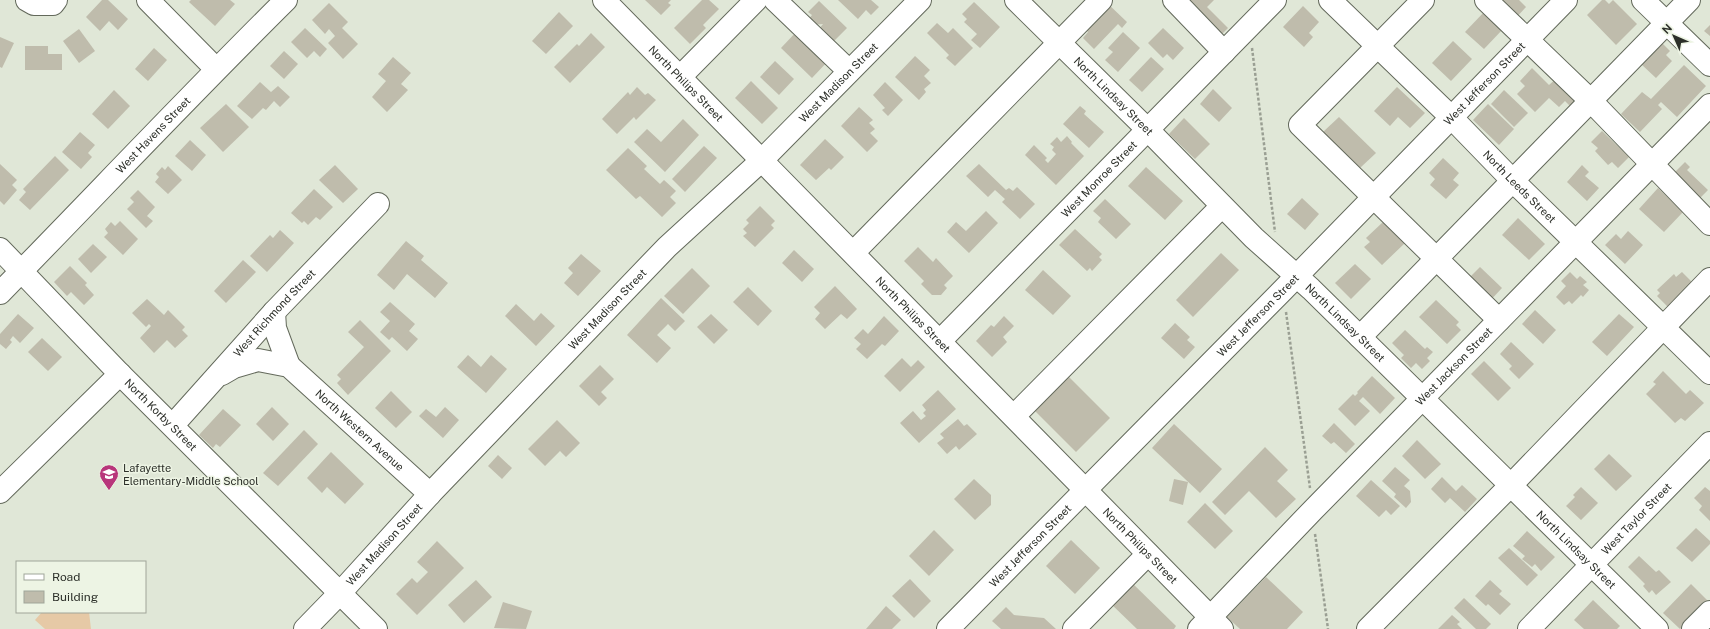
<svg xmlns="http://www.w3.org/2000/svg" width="1710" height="629" viewBox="0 0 1710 629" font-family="'Public Sans',sans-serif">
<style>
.green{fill:#e6c9a6}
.building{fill:#bfbcac}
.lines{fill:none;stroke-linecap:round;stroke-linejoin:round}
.minor-casing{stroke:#63695b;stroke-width:24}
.path{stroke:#9a9f93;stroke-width:2.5;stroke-dasharray:3 2;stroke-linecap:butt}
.minor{stroke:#fff;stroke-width:22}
.labels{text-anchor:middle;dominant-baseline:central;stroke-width:3;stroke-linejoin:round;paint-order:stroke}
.street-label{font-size:11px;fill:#2c2f29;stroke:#edf4e4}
.poi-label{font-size:11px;fill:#2c2f29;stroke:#edf4e4;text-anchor:start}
</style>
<rect width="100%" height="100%" fill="#e0e7d7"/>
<path class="green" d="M42 612H89L91 629H45L35 620Z"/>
<g class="building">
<path d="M102 0H108L128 19 118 30 109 21 100 31 86 17Z"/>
<path d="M191 0H230L235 4 215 26 189 2Z"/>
<path d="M645 0H671L668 3 671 5 661 15Z"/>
<path d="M702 0H709L719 9 703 25 706 28 690 44 674 28Z"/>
<path d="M838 0H871L879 7 871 15 866 10 858 19Z"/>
<path d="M1188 0H1214L1207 7 1228 28 1217 39Z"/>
<path d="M1492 0H1519L1526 7 1513 21Z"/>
<path d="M1602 0H1605L1609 4 1613 0 1637 24 1616 45 1587 15Z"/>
<path d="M819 1 847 28 832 43 819 29 823 24 812 25 808 20 812 15 808 12Z"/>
<path d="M974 2 1000 27 980 48 971 40 977 34 964 22 967 19 962 14Z"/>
<path d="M1106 2 1127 22 1122 28 1118 24 1094 49 1083 38 1088 32 1086 30Z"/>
<path d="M329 3 348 22 342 28 358 44 343 59 328 43 335 36 329 29 325 34 312 20Z"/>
<path d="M1303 6 1319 22 1309 33 1313 37 1304 47 1283 27Z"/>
<path d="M1485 11 1503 29 1484 49 1465 32Z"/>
<path d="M559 12 573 26 546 54 532 41Z"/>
<path d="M937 23 948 33 953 28 973 48 955 66 946 58 949 55 927 33Z"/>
<path d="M1710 25V36L1704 31Z"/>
<path d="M305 28 327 49 320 57 314 51 307 58 291 42Z"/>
<path d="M1163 28 1184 48 1173 60 1167 54 1163 58 1148 43Z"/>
<path d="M79 29 95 51 79 63 63 41Z"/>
<path d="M798 30 829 60 812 78 781 48Z"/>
<path d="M1123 32 1140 48 1118 72 1105 60 1113 52 1108 48Z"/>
<path d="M591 33 605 47 570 83 554 67 577 44 579 46Z"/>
<path d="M0 37 14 43 2 68 0 67Z"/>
<path d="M1453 41 1472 59 1451 81 1432 63Z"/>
<path d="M1662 43 1670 51 1666 55 1672 61 1656 78 1641 64Z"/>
<path d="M25 46H48V54H62V70H25Z"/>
<path d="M154 48 167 60 148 81 135 69Z"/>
<path d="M284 51 298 64 284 79 270 66Z"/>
<path d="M915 56 930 70 924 76 931 83 924 89 926 92 919 100 895 77Z"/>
<path d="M393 57 411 73 401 84 408 90 387 112 372 97 386 81 378 74Z"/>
<path d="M1151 57 1164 69 1142 92 1129 80Z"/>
<path d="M775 61 794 79 779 95 760 77Z"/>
<path d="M1684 65 1706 86 1677 117 1661 102 1658 105 1662 109 1640 132 1621 114 1642 92 1651 99Z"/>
<path d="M1532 68 1549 85 1558 77 1583 101 1574 110 1565 101 1559 107 1549 98 1535 112 1517 94 1525 86 1520 81Z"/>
<path d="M751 81 778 108 762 124 735 98Z"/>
<path d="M260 82 271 92 278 86 290 97 280 107 274 101 266 110 263 108 252 119 237 106Z"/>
<path d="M885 82 903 100 888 116 882 110 885 108 873 95Z"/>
<path d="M637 87 645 95 648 93 656 100 636 120 634 117 617 134 602 119 628 92 630 95Z"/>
<path d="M1397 87 1425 113 1410 128 1398 117 1390 126 1374 111Z"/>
<path d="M1213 89 1232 108 1219 122 1200 104Z"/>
<path d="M114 90 130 106 108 129 92 114Z"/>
<path d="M1504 90 1528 113 1514 127 1491 104Z"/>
<path d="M226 104 249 127 223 152 200 128Z"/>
<path d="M1488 104 1514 129 1499 145 1473 120Z"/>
<path d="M1080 106 1086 111 1084 114 1104 132 1089 148 1063 124Z"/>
<path d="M859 107 873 120 869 123 875 129 870 133 878 141 867 152 841 126Z"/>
<path d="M1339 117 1376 153 1360 168 1323 132Z"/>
<path d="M1184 118 1210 144 1195 159 1169 134Z"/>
<path d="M683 119 699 135 665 172 634 142 647 129 661 142Z"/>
<path d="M1602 131 1629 157 1618 168 1612 162 1608 165 1595 151 1598 148 1591 142Z"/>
<path d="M80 132 95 145 88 153 92 157 81 169 62 152Z"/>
<path d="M1067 136 1072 142 1071 143 1084 156 1056 185 1025 155 1034 145 1047 158 1045 160 1048 163 1056 154 1052 150 1054 147 1050 144 1057 137 1061 142Z"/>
<path d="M825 139 844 157 831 170 829 168 816 180 800 165Z"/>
<path d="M190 140 206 155 192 171 175 156Z"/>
<path d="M704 146 717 158 685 192 672 179Z"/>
<path d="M628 148 647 166 644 169 660 184 664 180 676 191 670 197 676 203 662 217 640 196 636 199 606 170Z"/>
<path d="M55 156 69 170 30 210 19 200 26 192 23 189Z"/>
<path d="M1443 158 1459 173 1453 180 1459 185 1446 199 1430 185 1435 179 1429 173Z"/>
<path d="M1685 162 1690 167 1687 170 1708 190 1696 202 1670 177Z"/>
<path d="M0 164 17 180 12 185 17 190 4 205 0 201Z"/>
<path d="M979 164 1006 190 1009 188 1013 191 1017 187 1035 204 1020 219 1002 202 1005 199 995 190 988 197 966 176Z"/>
<path d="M335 165 358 189 343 203 319 180Z"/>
<path d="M1582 165 1589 172 1585 176 1599 188 1587 201 1567 182Z"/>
<path d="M168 166 182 180 168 194 155 182 159 177 156 174 162 167 165 170Z"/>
<path d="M1146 167 1183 201 1165 220 1128 186Z"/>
<path d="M1658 188 1683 212 1664 232 1639 209Z"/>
<path d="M314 189 333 207 320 220 316 217 308 225 304 221 302 223 291 213Z"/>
<path d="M138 190 155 207 147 216 153 221 146 228 127 209 134 202 130 198Z"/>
<path d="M1302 198 1319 214 1305 230 1287 214Z"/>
<path d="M1105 199 1131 224 1116 239 1098 222 1101 218 1093 211Z"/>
<path d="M760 206 775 221 771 225 774 228 755 247 743 236 747 233 743 229 749 223 746 220Z"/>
<path d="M986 211 998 223 969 253 947 232 956 222 966 231Z"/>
<path d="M1518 218 1545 244 1529 260 1502 235Z"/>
<path d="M120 221 138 239 123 255 104 237 108 233 105 229 111 222 115 226Z"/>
<path d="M1383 222 1405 243 1382 265 1364 247 1370 242 1366 238Z"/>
<path d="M1075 229 1102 254 1099 257 1102 260 1092 271 1090 268 1087 271 1059 245Z"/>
<path d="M280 230 294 243 267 272 250 256 270 235 273 238Z"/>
<path d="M1628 231 1643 245 1625 264 1605 245 1616 234 1621 239Z"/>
<path d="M406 241 424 256 421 260 448 283 435 298 407 274 394 290 377 275Z"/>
<path d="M93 244 107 257 91 273 78 259Z"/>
<path d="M918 247 933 262 936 258 953 276 944 285 947 288 941 295H932L921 284 924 281 904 261Z"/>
<path d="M794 250 814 269 802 282 782 263Z"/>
<path d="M1221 253 1239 270 1193 317 1176 300Z"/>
<path d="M581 254 601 271 578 296 564 283 573 273 568 268Z"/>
<path d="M243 260 256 272 226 303 214 291Z"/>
<path d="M1355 264 1371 279 1351 299 1335 283Z"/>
<path d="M70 266 87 283 85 285 94 295 84 305 71 292 67 296 54 282Z"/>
<path d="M1480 267 1502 288 1486 305 1464 283Z"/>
<path d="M692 268 710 286 683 314 664 296Z"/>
<path d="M1043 270 1071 296 1053 315 1025 290Z"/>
<path d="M1570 272 1577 279 1580 276 1587 282 1583 285 1589 290 1583 297 1581 295 1572 304 1569 301 1564 305 1556 297 1566 286 1561 281Z"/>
<path d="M1682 272 1694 284 1669 308 1657 296 1660 293 1657 290 1674 274 1676 277Z"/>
<path d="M835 286 857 309 847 319 841 314 825 329 815 319 820 313 814 307Z"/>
<path d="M748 287 772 311 758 326 733 302Z"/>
<path d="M661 298 685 321 675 331 668 324 657 335 671 348 657 363 627 335Z"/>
<path d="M147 299 164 315 168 310 185 327 182 330 188 336 175 348 167 340 154 353 140 338 151 326 149 324 146 327 132 313Z"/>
<path d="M1436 300 1459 322 1456 325 1461 330 1447 344 1419 317Z"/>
<path d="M390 302 415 324 409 331 418 339 407 351 392 337 389 340 380 332 390 321 380 312Z"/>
<path d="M516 304 534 321 541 313 555 326 536 346 505 316Z"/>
<path d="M1535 310 1556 330 1543 344 1522 324Z"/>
<path d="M18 314 34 328 20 343 13 336 10 340 12 342 6 349 0 344V334Z"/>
<path d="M711 314 728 330 714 344 697 327Z"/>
<path d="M1619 314 1634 327 1607 356 1592 342Z"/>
<path d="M884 316 899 331 885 346 882 344 867 359 856 349 861 344 854 338 863 329 868 334Z"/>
<path d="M1004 316 1014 326 1003 337 1007 342 992 357 976 341 991 325 994 327Z"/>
<path d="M360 320 391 351 348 395 337 383 341 379 337 375 364 347 348 332Z"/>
<path d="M1175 323 1190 337 1187 340 1195 347 1184 359 1161 338Z"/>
<path d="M1405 330 1425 349 1427 347 1433 352 1427 358 1430 361 1422 369 1416 363 1411 368 1401 358 1404 355 1392 343Z"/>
<path d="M42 338 62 357 48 371 28 352Z"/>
<path d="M1511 342 1534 364 1519 379 1509 369 1512 366 1500 354Z"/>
<path d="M468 355 481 367 491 355 507 369 486 393 457 367Z"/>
<path d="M902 358 911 367 918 360 925 367 900 392 884 376Z"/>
<path d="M1484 361 1511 388 1498 401 1471 374Z"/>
<path d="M600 365 614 379 601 392 607 398 599 406 579 386Z"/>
<path d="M1663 371 1686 394 1690 390 1704 403 1685 421 1681 418 1675 423 1646 394 1656 384 1653 382Z"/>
<path d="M1064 372 1110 418 1076 452 1030 406Z"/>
<path d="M1372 376 1395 398 1380 414 1363 397 1359 401 1370 411 1355 426 1338 409 1353 394 1355 396 1358 393 1357 392Z"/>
<path d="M938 390 956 409 919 443 900 423 913 411 921 420 926 416 923 413 926 410 922 405Z"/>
<path d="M391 391 412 412 396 428 375 408Z"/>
<path d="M272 407 289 424 273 441 256 424Z"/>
<path d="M445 407 459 420 443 438 419 416 426 409 436 417Z"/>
<path d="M223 409 241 425 220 447 216 444 213 448 199 435Z"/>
<path d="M958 419 964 426 967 424 977 434 959 450 956 446 947 454 937 443 944 438 940 434Z"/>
<path d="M557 420 580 443 566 457 560 451 545 466 528 449Z"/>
<path d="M1334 423 1355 444 1346 453 1334 442 1331 444 1322 436Z"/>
<path d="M1174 424 1222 469 1200 493 1152 448Z"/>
<path d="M304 430 318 444 278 486 263 473Z"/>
<path d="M1417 440 1441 464 1425 479 1402 456Z"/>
<path d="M1265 447 1288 470 1277 481 1296 499 1276 518 1249 491 1225 515 1212 502Z"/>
<path d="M331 452 364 484 345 504 327 487 322 493 307 478Z"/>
<path d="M1609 454 1632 476 1616 491 1594 469Z"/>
<path d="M498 455 512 468 502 479 488 466Z"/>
<path d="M1395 467 1410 480 1404 486 1410 491 1411 502 1406 508 1394 497 1396 494 1382 481Z"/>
<path d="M1442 477 1456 491 1462 485 1477 499 1465 512 1450 498 1445 503 1431 489Z"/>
<path d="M974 479 991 495V505L975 520 954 499Z"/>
<path d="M1174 479 1188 482 1183 505 1169 501Z"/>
<path d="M1371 480 1400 506 1391 515 1386 510 1379 517 1356 496Z"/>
<path d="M1581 487 1598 503 1581 520 1566 506 1575 497 1573 495Z"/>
<path d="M1705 487 1710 491V521L1699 510 1702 506 1694 498Z"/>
<path d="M1205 503 1233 531 1215 549 1187 522Z"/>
<path d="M1696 528 1710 541V544L1692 562 1676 548Z"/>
<path d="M934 530 954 550 929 576 909 556Z"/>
<path d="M1527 531 1555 557 1541 571 1535 564 1532 567 1522 559 1525 556 1513 546Z"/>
<path d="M1071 540 1100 568 1075 594 1046 566Z"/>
<path d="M437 541 464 568 417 615 396 594 412 578 417 583 428 572 417 562Z"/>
<path d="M1509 548 1538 575 1527 586 1498 558Z"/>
<path d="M1639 556 1656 572 1659 570 1671 582 1656 595 1652 590 1649 593 1643 586 1645 584 1628 567Z"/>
<path d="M1266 577 1303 612 1287 629H1240L1227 617Z"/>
<path d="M910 579 931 601 914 618 892 596Z"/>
<path d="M476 580 492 597 464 623 448 605Z"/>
<path d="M1129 580 1176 626 1174 629H1137L1108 601Z"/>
<path d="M1490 580 1502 591 1499 594 1511 604 1500 615 1488 604 1486 606 1475 596Z"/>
<path d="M1691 584 1708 601 1680 629 1663 613Z"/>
<path d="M1464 598 1491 624 1486 629H1476L1454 608Z"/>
<path d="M1593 600 1620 626 1617 629H1584L1574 620Z"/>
<path d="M503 602 532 611 526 629 494 628Z"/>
<path d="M886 606 901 620 892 629H866Z"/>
<path d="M1006 607 1014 615 1044 618 1056 629H1001L992 621Z"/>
<path d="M1452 615 1460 622 1457 624 1462 629H1438Z"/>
</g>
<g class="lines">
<g class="minor-casing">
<g id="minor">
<path d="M27 0 34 4H53L56 0"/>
<path d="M148 0 216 69"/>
<path id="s1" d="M604 0 1222 629"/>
<path d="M775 0 849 71"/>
<path id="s2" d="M1016 0 1148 130 1254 238 1311 289 1657 629"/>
<path d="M1174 0 1224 52"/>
<path id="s3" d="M1330 0 1451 117 1513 181 1710 373"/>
<path d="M1423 0 1300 125 1499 320"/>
<path d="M1486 0 1591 101 1710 224"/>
<path d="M1643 0 1710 65"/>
<path d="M680 77 756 0"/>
<path id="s4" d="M0 249 120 374 376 629"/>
<path d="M853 253 1101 0"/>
<path id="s5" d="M0 293C95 196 189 96 286 0"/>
<path d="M274 312 275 328 289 366"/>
<path d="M1360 337 1689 0"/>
<path id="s6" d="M940 341 1275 0"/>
<path id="s7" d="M222 374 234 367 258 360 289 366 430 494"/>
<path d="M1014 416 1222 206"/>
<path id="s8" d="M173 425 274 312 378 204"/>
<path d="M0 492 120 374"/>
<path id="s9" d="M305 629 340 593 430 494 667 247 762 160 920 0"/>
<path id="s10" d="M948 629 1283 290 1566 0"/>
<path d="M1074 629 1148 554"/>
<path id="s11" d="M1199 629 1313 510 1710 105"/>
<path d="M1368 629 1516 480 1710 279"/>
<path id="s12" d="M1529 629 1710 443"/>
<path d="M1693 629 1710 612"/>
</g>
</g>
<g class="path">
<path d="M1252 48 1275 232"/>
<path d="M1286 312 1310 488"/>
<path d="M1315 534 1328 629"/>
</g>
<use href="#minor" class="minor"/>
</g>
<defs>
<g id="school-pin" transform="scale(1)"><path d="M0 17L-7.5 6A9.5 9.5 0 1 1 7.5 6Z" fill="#b8357b" stroke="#edf4e4"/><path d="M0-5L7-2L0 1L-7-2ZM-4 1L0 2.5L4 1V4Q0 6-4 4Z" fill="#fff"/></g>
</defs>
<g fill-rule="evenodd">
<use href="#school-pin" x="109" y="474"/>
</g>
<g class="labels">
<g class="street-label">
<text stroke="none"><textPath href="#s9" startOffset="764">West Madison Street</textPath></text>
<text stroke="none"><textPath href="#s1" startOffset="117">North Philips Street</textPath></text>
<text stroke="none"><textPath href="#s10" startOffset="765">West Jefferson Street</textPath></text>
<text stroke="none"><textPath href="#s2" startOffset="137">North Lindsay Street</textPath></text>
<text stroke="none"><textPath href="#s5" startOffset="220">West Havens Street</textPath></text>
<text stroke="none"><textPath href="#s6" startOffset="227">West Monroe Street</textPath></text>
<text stroke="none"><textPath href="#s3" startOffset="266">North Leeds Street</textPath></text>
<text stroke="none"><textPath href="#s9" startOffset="440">West Madison Street</textPath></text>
<text stroke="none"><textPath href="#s8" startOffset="151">West Richmond Street</textPath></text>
<text stroke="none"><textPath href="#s1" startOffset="441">North Philips Street</textPath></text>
<text stroke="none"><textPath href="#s10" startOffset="441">West Jefferson Street</textPath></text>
<text stroke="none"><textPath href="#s2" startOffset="461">North Lindsay Street</textPath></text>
<text stroke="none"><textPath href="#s11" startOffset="366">West Jackson Street</textPath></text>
<text stroke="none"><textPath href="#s4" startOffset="231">North Korby Street</textPath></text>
<text stroke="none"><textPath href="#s7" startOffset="166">North Western Avenue</textPath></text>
<text stroke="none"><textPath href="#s12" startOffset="154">West Taylor Street</textPath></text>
<text stroke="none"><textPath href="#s9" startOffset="116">West Madison Street</textPath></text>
<text stroke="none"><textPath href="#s10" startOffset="117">West Jefferson Street</textPath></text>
<text stroke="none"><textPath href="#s1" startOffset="765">North Philips Street</textPath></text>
<text stroke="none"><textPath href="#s2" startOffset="785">North Lindsay Street</textPath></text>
</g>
<g class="poi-label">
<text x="123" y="468">Lafayette<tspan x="123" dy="13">Elementary-Middle School</tspan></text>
</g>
</g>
<rect x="16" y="561" width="130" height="52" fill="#edf4e4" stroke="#a0a599"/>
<rect x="24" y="574" width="20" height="6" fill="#ffffff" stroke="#a0a599"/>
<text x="52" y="581" font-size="12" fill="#2c2f29">Road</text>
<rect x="24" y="591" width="20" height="12" fill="#bfbcac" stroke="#a0a599"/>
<text x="52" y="601" font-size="12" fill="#2c2f29">Building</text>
<g transform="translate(1674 36) rotate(315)" stroke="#edf4e4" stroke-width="3" paint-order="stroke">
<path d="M0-3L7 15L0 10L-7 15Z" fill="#2c2f29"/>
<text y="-6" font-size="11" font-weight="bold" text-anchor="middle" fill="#2c2f29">N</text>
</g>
</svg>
